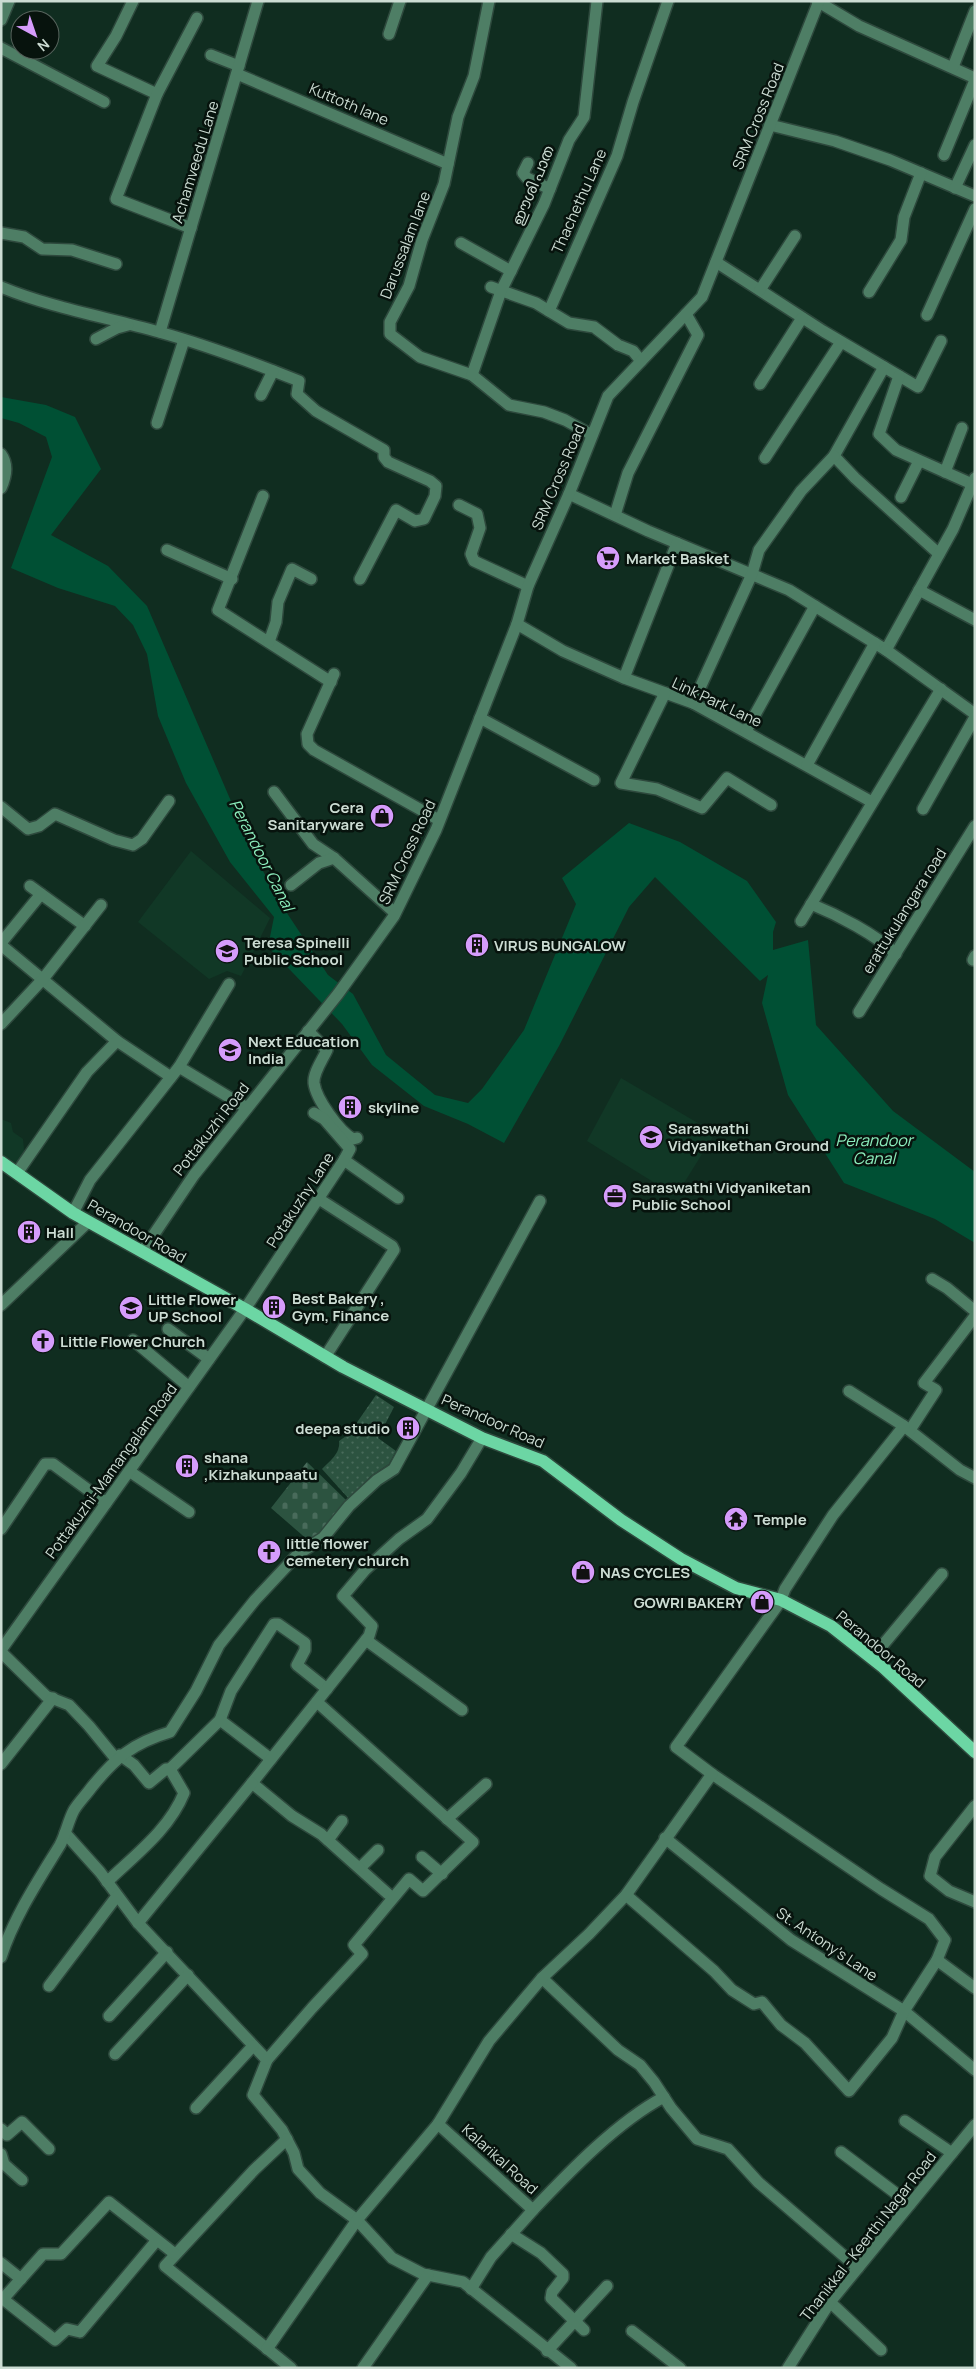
<svg xmlns="http://www.w3.org/2000/svg" width="976" height="2369" viewBox="0 0 976 2369" font-family="Manrope,'Noto Sans Malayalam',sans-serif">
<style>
.built{fill:#113826}
.grass{fill:url(#grass-dots)}
.cemetery{fill:url(#cemetery-stones)}
.water{fill:#005034}
.lines{fill:none;stroke-linecap:round;stroke-linejoin:round}
.minor-casing{stroke:#2e493d;stroke-width:14}
.major-casing{stroke:#2e493d;stroke-width:15}
.minor{stroke:#4e7e65;stroke-width:11}
.major{stroke:#6cd6a4;stroke-width:12}
.labels{text-anchor:middle;dominant-baseline:central;stroke-width:5;stroke-linejoin:round;paint-order:stroke}
.street-label{font-size:15px;fill:#ccdcd3;stroke:#07130d}
.poi-label{font-size:15px;font-weight:bold;fill:#ccdcd3;stroke:#07130d;text-anchor:start}
.water-label{font-size:16px;font-style:italic;fill:#8ceebd;stroke:#07130d}
</style>
<defs>
<pattern id="grass-dots" width="8" height="8" patternUnits="userSpaceOnUse" patternTransform="scale(1.25)"><rect width="8" height="8" fill="#2c5340"/><path d="M2 2h.1M6 6h.1" fill="none" stroke="#496b5b" stroke-width="1.8" stroke-linecap="round"/></pattern>
<pattern id="cemetery-stones" width="16" height="16" patternUnits="userSpaceOnUse" patternTransform="scale(1.25)"><rect width="16" height="16" fill="#2c5340"/><path d="M2 7V4a2 2 0 0 1 4 0v3zM10 15v-3a2 2 0 0 1 4 0v3z" fill="#496b5b"/></pattern>
</defs>
<rect width="100%" height="100%" fill="#102d20"/>
<g class="built">
<path d="M191 851 270 918 241 976 227 971 209 979 138 922Z"/>
<path d="M621 1078 715 1133 676 1196 587 1141Z"/>
<path d="M1 1119 11 1123 13 1132 23 1139 25 1160 18 1164 1 1154Z"/>
</g>
<path class="grass" d="M376 1395 394 1407 378 1438 396 1451 389 1464 371 1476 349 1499 322 1469C329 1462 341 1453 339 1441L349 1434Z"/>
<path class="cemetery" d="M307 1462 347 1501 319 1533 309 1541 271 1508Z"/>
<path class="water" d="M1 397 46 405 75 417 101 469 51 535 108 566 147 606 249 843 275 895 328 975 353 994 386 1055 435 1095 468 1103 482 1089 524 1030 576 904 562 878 629 823 680 842 747 881 776 922 773 932V950L808 940 816 1025 893 1111 975 1172V1243L935 1219 844 1183 788 1095 762 1003 768 975 760 981 655 877 629 907 559 1046 504 1143 468 1124 424 1106 372 1065 342 1024 268 947 274 917 230 862 186 783 158 716 147 654 133 625 115 606 58 588 11 568 52 457 46 437 19 423 1 418Z"/>
<g class="lines">
<g class="minor-casing">
<g id="minor">
<path d="M133 1 116 36 97 66 157 94"/>
<path d="M489 1 474 76 458 117 444 184 422 240 409 286 390 322V334L420 357 472 375 509 405 544 412 565 420 592 435"/>
<path d="M817 1 859 26 975 78"/>
<path d="M1 20 9 1"/>
<path d="M389 34 400 1"/>
<path d="M1 48 104 102"/>
<path d="M211 55 239 66"/>
<path d="M953 67 975 11"/>
<path d="M237 74 448 164"/>
<path d="M770 125 835 141 890 160 975 196"/>
<path d="M944 155 975 80"/>
<path d="M528 163 523 173 527 178 550 189"/>
<path d="M955 188 975 145"/>
<path d="M191 228 116 199 157 94 197 18"/>
<path d="M1 233 24 237 42 249 72 250 116 264"/>
<path d="M461 243 511 271"/>
<path d="M716 262 823 331 918 387 941 341"/>
<path d="M1 287C52 308 106 317 159 332 206 345 254 363 299 381L297 394 316 411 384 450V457L388 462 430 481 436 486 435 496 424 519 415 521 396 510 360 579"/>
<path d="M491 287 536 303 549 311"/>
<path d="M760 290 795 236"/>
<path d="M869 292 901 240 904 217 921 173"/>
<path d="M927 315 975 209"/>
<path d="M160 332 258 1"/>
<path d="M96 339 117 328 128 325"/>
<path d="M641 361 633 351 618 345 594 327 569 323 549 311 617 156 633 102 668 1"/>
<path d="M884 367 834 456 855 478 939 554"/>
<path d="M472 375 501 291 544 204 569 140 584 117 597 1"/>
<path d="M899 376 879 434 896 450 972 484"/>
<path d="M760 384 802 318"/>
<path d="M261 395 273 371"/>
<path d="M157 423 184 340"/>
<path d="M1 454C9 465 6 477 1 488"/>
<path d="M765 458 841 342"/>
<path d="M945 472 962 428"/>
<path d="M569 494 648 531 789 590 886 650 953 529 975 478"/>
<path d="M263 496 218 610 331 682"/>
<path d="M901 497 919 461"/>
<path d="M459 505 477 514 480 528 471 554 474 561 528 586"/>
<path d="M615 515 628 473 698 335 686 314"/>
<path d="M167 550 232 579"/>
<path d="M919 590 975 620"/>
<path d="M517 624 563 651 624 678 693 703 872 802"/>
<path d="M269 642 276 622 278 602 292 569 311 579"/>
<path d="M886 650 975 714"/>
<path d="M334 674 307 734 308 744 314 750 439 820"/>
<path d="M624 678 677 543"/>
<path d="M665 693 621 783 657 789 702 808 727 778 771 805"/>
<path d="M693 703 752 574 759 550 801 491 834 456"/>
<path d="M480 718 594 780"/>
<path d="M746 731 815 606"/>
<path d="M807 765 875 643"/>
<path d="M274 792 313 844 334 858 395 913"/>
<path d="M1 807 28 829 39 826 55 814 114 840 133 845 142 839 169 801"/>
<path d="M923 809 975 717"/>
<path d="M291 885 319 863 334 858"/>
<path d="M30 886 85 926"/>
<path d="M811 904C838 915 875 934 896 954"/>
<path d="M801 921 941 689"/>
<path d="M1 943 41 894"/>
<path d="M1 945 117 1041 171 1077"/>
<path d="M973 960 975 956"/>
<path d="M229 984 179 1067 247 1108"/>
<path d="M859 1012 975 826"/>
<path d="M1 1024 43 979 101 905"/>
<path d="M308 1031 327 1050C323 1059 313 1073 314 1083 316 1099 339 1131 353 1139L357 1138"/>
<path d="M344 1160 398 1198"/>
<path d="M17 1173 87 1072 117 1041"/>
<path d="M319 1199 392 1246 394 1250 325 1357"/>
<path d="M73 1213 90 1180 179 1067"/>
<path d="M142 1252 194 1175 338 994 394 916 436 830 517 624 528 586 569 494 608 396 702 297 819 1"/>
<path d="M932 1279 947 1288 975 1311"/>
<path d="M1 1305 88 1222"/>
<path d="M168 1329 209 1359"/>
<path d="M133 1340 189 1387"/>
<path d="M849 1391 904 1426 960 1470 975 1478"/>
<path d="M910 1430 936 1390 924 1383 975 1316"/>
<path d="M129 1471 189 1512"/>
<path d="M1 1529 45 1464H53L106 1503"/>
<path d="M366 1640 462 1710"/>
<path d="M1 1650 245 1309 344 1160 350 1149 324 1119 314 1113"/>
<path d="M1 1652 46 1696 69 1705 89 1726 116 1759"/>
<path d="M872 1658 942 1574"/>
<path d="M220 1720 231 1691 274 1624H278L305 1643V1650L297 1665 327 1689"/>
<path d="M1 1764 53 1698"/>
<path d="M170 1769 220 1720 271 1759"/>
<path d="M975 1806 935 1857 930 1876 949 1891 975 1902"/>
<path d="M447 1819 486 1784"/>
<path d="M65 1833 100 1872 138 1923 267 2060 253 2095 282 2130 294 2153 298 2169 320 2193 357 2220 392 2258 423 2274 463 2282 571 2368"/>
<path d="M665 1838 791 1940 904 2011 975 2070"/>
<path d="M328 1840 342 1821"/>
<path d="M422 1857 442 1874"/>
<path d="M360 1868 378 1850"/>
<path d="M107 1882C135 1855 169 1830 184 1793L170 1769H166L149 1783 134 1765 120 1755"/>
<path d="M388 1894 321 1834 292 1816 252 1783 369 1636 372 1626 343 1596 365 1570 399 1539 427 1519 461 1473 482 1438"/>
<path d="M626 1895 714 1971 732 1990 754 2004 762 2002 781 2025 805 2043 849 2091 892 2038 904 2011 937 1960 945 1940 929 1919 881 1889 712 1774"/>
<path d="M138 1923 252 1783"/>
<path d="M1 1957C14 1917 38 1881 60 1845 66 1834 68 1821 74 1810 79 1802 86 1795 91 1788 115 1758 133 1743 170 1732L196 1691 219 1645 255 1600 298 1554 323 1538 349 1506 377 1480 394 1469 540 1201"/>
<path d="M937 1960 975 1988"/>
<path d="M542 1978 618 2050 640 2065 654 2082 671 2108 697 2139 728 2149 758 2182 858 2268"/>
<path d="M49 1986 117 1896"/>
<path d="M109 2016 167 1952"/>
<path d="M115 2054 188 1975"/>
<path d="M267 2060 312 2008 362 1954 354 1945 409 1879 423 1891 473 1842 317 1702"/>
<path d="M196 2108 253 2046"/>
<path d="M905 2121 952 2153"/>
<path d="M438 2124 533 2210 491 2257 471 2289"/>
<path d="M1 2129 7 2135 22 2122 49 2149"/>
<path d="M287 2139 254 2170 165 2266 291 2368"/>
<path d="M841 2152 910 2204"/>
<path d="M1 2154 4 2164 22 2180"/>
<path d="M533 2210C570 2171 617 2122 664 2097"/>
<path d="M511 2234 541 2253 563 2274V2278L552 2292 551 2298 584 2330"/>
<path d="M157 2240 80 2332 67 2329 55 2340 3 2299 43 2254H61L109 2202 175 2254"/>
<path d="M1 2263 21 2279"/>
<path d="M830 2302 881 2350"/>
<path d="M632 2331 680 2368"/>
<path d="M267 2349 357 2220 438 2124 489 2041 542 1978 589 1934 626 1895 712 1774 676 1747 780 1602 785 1589 833 1515 904 1426"/>
<path d="M547 2351 607 2286"/>
<path d="M363 2368 428 2275"/>
<path d="M788 2368 830 2302 975 2125"/>
</g>
</g>
<g class="major-casing">
<path id="major" d="M1 1162 73 1213 245 1309 343 1367 482 1438 543 1461 621 1520 681 1559 736 1588 781 1600 831 1626 883 1667 975 1752"/>
</g>
<use href="#minor" class="minor"/>
<use href="#major" class="major"/>
</g>
<defs>
<g id="supermarket-disc" transform="scale(1.25)"><circle r="9.5" fill="#d59cfb" stroke="#07130d"/><path d="M-6-5.5h2.5l.6 2H6L4.5 2H-2.5L-4.4-4H-6ZM-1.5 3.2a1.3 1.3 0 1 0 .1 0ZM3 3.2a1.3 1.3 0 1 0 .1 0Z" fill="#111"/></g>
<g id="shop-disc" transform="scale(1.25)"><circle r="9.5" fill="#d59cfb" stroke="#07130d"/><path d="M-5-2.5h2.3a2.7 3.5 0 0 1 5.4 0H5L5.5 6h-11ZM-1.5-2.5h3a1.5 2.3 0 0 0-3 0Z" fill="#111"/></g>
<g id="building-disc" transform="scale(1.25)"><circle r="9.5" fill="#d59cfb" stroke="#07130d"/><path d="M-4-6H4V6H1V3H-1V6H-4ZM-2.5-4.3h1.7v1.8h-1.7ZM.8-4.3h1.7v1.8H.8ZM-2.5-1h1.7V.8h-1.7ZM.8-1h1.7V.8H.8Z" fill="#111"/></g>
<g id="school-disc" transform="scale(1.25)"><circle r="9.5" fill="#d59cfb" stroke="#07130d"/><path d="M0-5L7-2L0 1L-7-2ZM-4 1L0 2.5L4 1V4Q0 6-4 4Z" fill="#111"/></g>
<g id="office-disc" transform="scale(1.25)"><circle r="9.5" fill="#d59cfb" stroke="#07130d"/><path d="M-6-3h4V-5.5h4V-3h4V5H-6ZM-1-4.5V-3h2v-1.5ZM-6 0V1H6V0Z" fill="#111"/></g>
<g id="church-disc" transform="scale(1.25)"><circle r="9.5" fill="#d59cfb" stroke="#07130d"/><path d="M-1.2-6h2.4v3.5h3.3v2.4h-3.3V6h-2.4V-.1h-3.3v-2.4h3.3Z" fill="#111"/></g>
<g id="temple-disc" transform="scale(1.25)"><circle r="9.5" fill="#d59cfb" stroke="#07130d"/><path d="M0-6L5-2H3V0L6.5 2.5H4V6H1.5V3h-3V6H-4V2.5H-6.5L-3 0V-2H-5Z" fill="#111"/></g>
</defs>
<g fill-rule="evenodd">
<use href="#supermarket-disc" x="608" y="558"/>
<use href="#shop-disc" x="382" y="816"/>
<use href="#building-disc" x="477" y="945"/>
<use href="#school-disc" x="227" y="951"/>
<use href="#school-disc" x="230" y="1050"/>
<use href="#building-disc" x="350" y="1107"/>
<use href="#school-disc" x="651" y="1137"/>
<use href="#office-disc" x="615" y="1196"/>
<use href="#building-disc" x="29" y="1232"/>
<use href="#building-disc" x="274" y="1307"/>
<use href="#school-disc" x="131" y="1308"/>
<use href="#church-disc" x="43" y="1341"/>
<use href="#building-disc" x="408" y="1428"/>
<use href="#building-disc" x="187" y="1466"/>
<use href="#temple-disc" x="736" y="1519"/>
<use href="#church-disc" x="269" y="1552"/>
<use href="#shop-disc" x="583" y="1572"/>
<use href="#shop-disc" x="762" y="1602"/>
</g>
<g class="labels">
<g class="street-label">
<text transform="translate(349 104) rotate(23)">Kuttoth lane</text>
<text transform="translate(758 116) rotate(-68)">SRM Cross Road</text>
<text transform="translate(195 162) rotate(-73)">Achamveedu Lane</text>
<text transform="translate(533 185) rotate(-67)">ഈശി പാത</text>
<text transform="translate(579 201) rotate(-66)">Thachethu Lane</text>
<text transform="translate(405 245) rotate(-69)">Darussalam lane</text>
<text transform="translate(558 477) rotate(-67)">SRM Cross Road</text>
<text transform="translate(717 702) rotate(25)">Link Park Lane</text>
<text transform="translate(407 852) rotate(-65)">SRM Cross Road</text>
<text transform="translate(904 911) rotate(-58)">erattukulangara road</text>
<text transform="translate(211 1129) rotate(-52)">Pottakuzhi Road</text>
<text transform="translate(300 1200) rotate(-57)">Potakuzhy Lane</text>
<text transform="translate(137 1231) rotate(30)">Perandoor Road</text>
<text transform="translate(493 1421) rotate(24)">Perandoor Road</text>
<text transform="translate(111 1471) rotate(-54)">Pottakuzhi-Mamangalam Road</text>
<text transform="translate(881 1649) rotate(40)">Perandoor Road</text>
<text transform="translate(827 1944) rotate(34)">St. Antony's Lane</text>
<text transform="translate(500 2159) rotate(42)">Kalarikal Road</text>
<text transform="translate(868 2236) rotate(-52)">Thanikkal - Keerthi Nagar Road</text>
</g>
<g class="poi-label">
<text x="626" y="558">Market Basket</text>
<text x="364" y="807" text-anchor="end">Cera<tspan x="364" dy="17">Sanitaryware</tspan></text>
<text x="244" y="942">Teresa Spinelli<tspan x="244" dy="17">Public School</tspan></text>
<text x="494" y="945">VIRUS BUNGALOW</text>
<text x="248" y="1041">Next Education<tspan x="248" dy="17">India</tspan></text>
<text x="368" y="1107">skyline</text>
<text x="668" y="1128">Saraswathi<tspan x="668" dy="17">Vidyanikethan Ground</tspan></text>
<text x="632" y="1187">Saraswathi Vidyaniketan<tspan x="632" dy="17">Public School</tspan></text>
<text x="46" y="1232">Hall</text>
<text x="292" y="1298">Best Bakery ,<tspan x="292" dy="17">Gym, Finance</tspan></text>
<text x="148" y="1299">Little Flower<tspan x="148" dy="17">UP School</tspan></text>
<text x="60" y="1341">Little Flower Church</text>
<text x="390" y="1428" text-anchor="end">deepa studio</text>
<text x="204" y="1457">shana<tspan x="204" dy="17">,Kizhakunpaatu</tspan></text>
<text x="754" y="1519">Temple</text>
<text x="286" y="1543">little flower<tspan x="286" dy="17">cemetery church</tspan></text>
<text x="600" y="1572">NAS CYCLES</text>
<text x="744" y="1602" text-anchor="end">GOWRI BAKERY</text>
</g>
<g class="water-label">
<text transform="translate(262 855) rotate(63)">Perandoor Canal</text>
<text x="874" y="1140">Perandoor<tspan x="874" dy="18">Canal</tspan></text>
</g>
</g>
<rect width="976" height="2369" fill="none" stroke="#ccdcd3" stroke-width="5"/>
<g transform="translate(35 35) rotate(140)"><circle r="24" fill="#07130d" stroke="#56635c"/>
<path d="M0-4L9 19L0 12L-9 19Z" fill="#d59cfb"/>
<text y="-8" font-size="14" font-weight="bold" text-anchor="middle" fill="#ccdcd3">N</text>
</g>
</svg>
